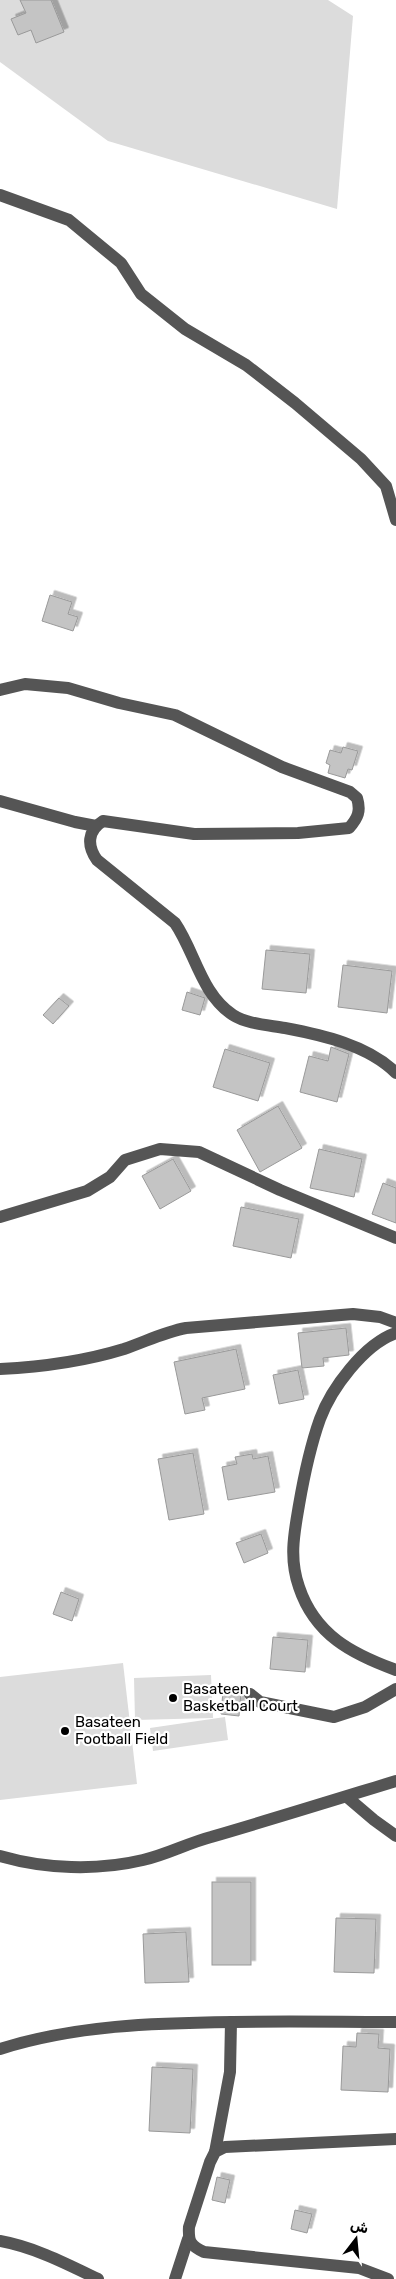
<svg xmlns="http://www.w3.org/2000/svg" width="396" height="2279" viewBox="0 0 396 2279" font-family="Rubik,Vazirmatn,sans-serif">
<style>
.green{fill:#dcdcdc}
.building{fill:#c4c4c4;stroke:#999;filter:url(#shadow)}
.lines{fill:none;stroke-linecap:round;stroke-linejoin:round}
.minor{stroke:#555;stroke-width:12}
.poi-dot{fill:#000;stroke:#fff;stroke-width:2}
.labels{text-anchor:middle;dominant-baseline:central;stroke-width:4.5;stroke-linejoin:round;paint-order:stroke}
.poi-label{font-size:15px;fill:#000;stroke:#fff;text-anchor:start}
</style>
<defs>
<filter id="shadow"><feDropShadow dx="4.5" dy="-4.5" stdDeviation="0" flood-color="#0004"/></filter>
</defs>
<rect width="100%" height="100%" fill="#fff"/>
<g class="green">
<path d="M0 0H328L353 16 337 209 108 141 0 62Z"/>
<path d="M123 1663 137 1784 0 1800V1677Z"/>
<path d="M211 1675 213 1718 135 1720 134 1678Z"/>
<path d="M225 1717 228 1740 153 1751 150 1728Z"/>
</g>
<g class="building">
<path d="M20 0H51L64 32 36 43 31 30 18 35 11 19 26 13Z"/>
<path d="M50 595 72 602 68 614 78 617 73 631 42 621Z"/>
<path d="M343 747 358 751 352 770 348 769 345 778 328 773 330 765 326 763 330 750 341 753Z"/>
<path d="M266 950 310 954 306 993 262 989Z"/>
<path d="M343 965 392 971 387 1013 338 1007Z"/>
<path d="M187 992 205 998 200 1015 182 1010Z"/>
<path d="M59 998 69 1006 53 1024 43 1015Z"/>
<path d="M331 1047 349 1054 337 1102 300 1092 309 1056 328 1061Z"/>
<path d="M225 1049 270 1063 258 1101 213 1087Z"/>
<path d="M278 1106 302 1148 260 1172 237 1130Z"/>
<path d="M319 1149 362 1159 354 1197 310 1188Z"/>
<path d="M173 1159 191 1191 160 1209 142 1176Z"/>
<path d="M383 1183 396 1188V1223L372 1214Z"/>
<path d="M241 1207 299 1219 291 1258 233 1246Z"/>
<path d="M346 1328 349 1355 323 1358 324 1366 302 1368 298 1333Z"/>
<path d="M236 1349 245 1389 202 1398 205 1410 185 1414 174 1362Z"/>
<path d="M298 1370 304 1399 279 1404 273 1375Z"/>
<path d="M193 1453 204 1514 169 1520 158 1459Z"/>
<path d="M252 1454 253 1459 268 1456 275 1492 228 1500 222 1467 237 1464 235 1457Z"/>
<path d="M261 1534 268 1553 244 1563 236 1543Z"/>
<path d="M61 1592 79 1599 72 1621 53 1614Z"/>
<path d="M273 1637 308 1640 305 1672 270 1669Z"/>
<path d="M223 1691 241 1692 239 1716 221 1714Z"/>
<rect x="212" y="1882" width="39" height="83"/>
<path d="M336 1918 376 1919 374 1973 334 1972Z"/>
<path d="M186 1932 189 1982 145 1983 143 1934Z"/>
<path d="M357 2033 379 2034 378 2048 390 2049 388 2092 341 2090 343 2046 356 2047Z"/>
<path d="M152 2067 193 2069 190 2133 149 2131Z"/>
<path d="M217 2177 230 2180 225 2203 212 2200Z"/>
<path d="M295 2210 312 2214 307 2233 291 2229Z"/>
</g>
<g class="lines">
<g class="minor">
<path d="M0 195 69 220 121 263 141 294 185 329 246 365 295 403 361 459 386 486 396 520"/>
<path d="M0 690 25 684 68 688 119 703 175 715 282 767 350 792 357 798C361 811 358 818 349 828L298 833 194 834 103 821C87 831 87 846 97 860L175 923C195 952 201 994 233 1015 247 1024 268 1025 285 1028 322 1035 368 1045 396 1073"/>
<path d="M0 801 75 822 96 826"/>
<path d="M0 1217 87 1191 110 1177 125 1160 160 1149 199 1152 280 1190 396 1238"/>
<path d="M396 1333C364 1344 331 1389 320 1419 310 1447 304 1476 299 1505 294 1534 289 1558 299 1587 315 1635 352 1654 396 1670"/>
<path d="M0 1369C41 1367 85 1361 124 1349 145 1342 164 1332 186 1328L353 1314 380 1317 396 1323"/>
<path d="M250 1694 260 1702 334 1717 365 1707 396 1689"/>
<path d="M347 1797 374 1820 396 1836"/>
<path d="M0 1856C45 1869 97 1871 143 1860 166 1855 188 1843 211 1837 273 1819 334 1800 396 1781"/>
<path d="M0 2049C76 2025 154 2023 233 2022 287 2021 342 2022 396 2022"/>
<path d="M215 2152 230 2072 231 2022"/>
<path d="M0 2241C34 2247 67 2264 98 2279"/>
<path d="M175 2279 188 2239"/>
<path d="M388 2279 359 2268 204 2252C191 2246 188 2242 189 2227L210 2162 215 2152 225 2147 396 2139"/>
</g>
</g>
<g class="poi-dot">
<circle cx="173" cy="1698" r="5"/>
<circle cx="65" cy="1731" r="5"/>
</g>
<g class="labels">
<g class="poi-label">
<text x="183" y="1689">Basateen<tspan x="183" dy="17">Basketball Court</tspan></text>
<text x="75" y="1722">Basateen<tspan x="75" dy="17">Football Field</tspan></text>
</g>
</g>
<g transform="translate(356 2239) rotate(16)" stroke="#ffffff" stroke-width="4" paint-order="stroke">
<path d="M0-4L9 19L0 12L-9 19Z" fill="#000000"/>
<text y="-8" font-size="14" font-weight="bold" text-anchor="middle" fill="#000000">ش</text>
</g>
</svg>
